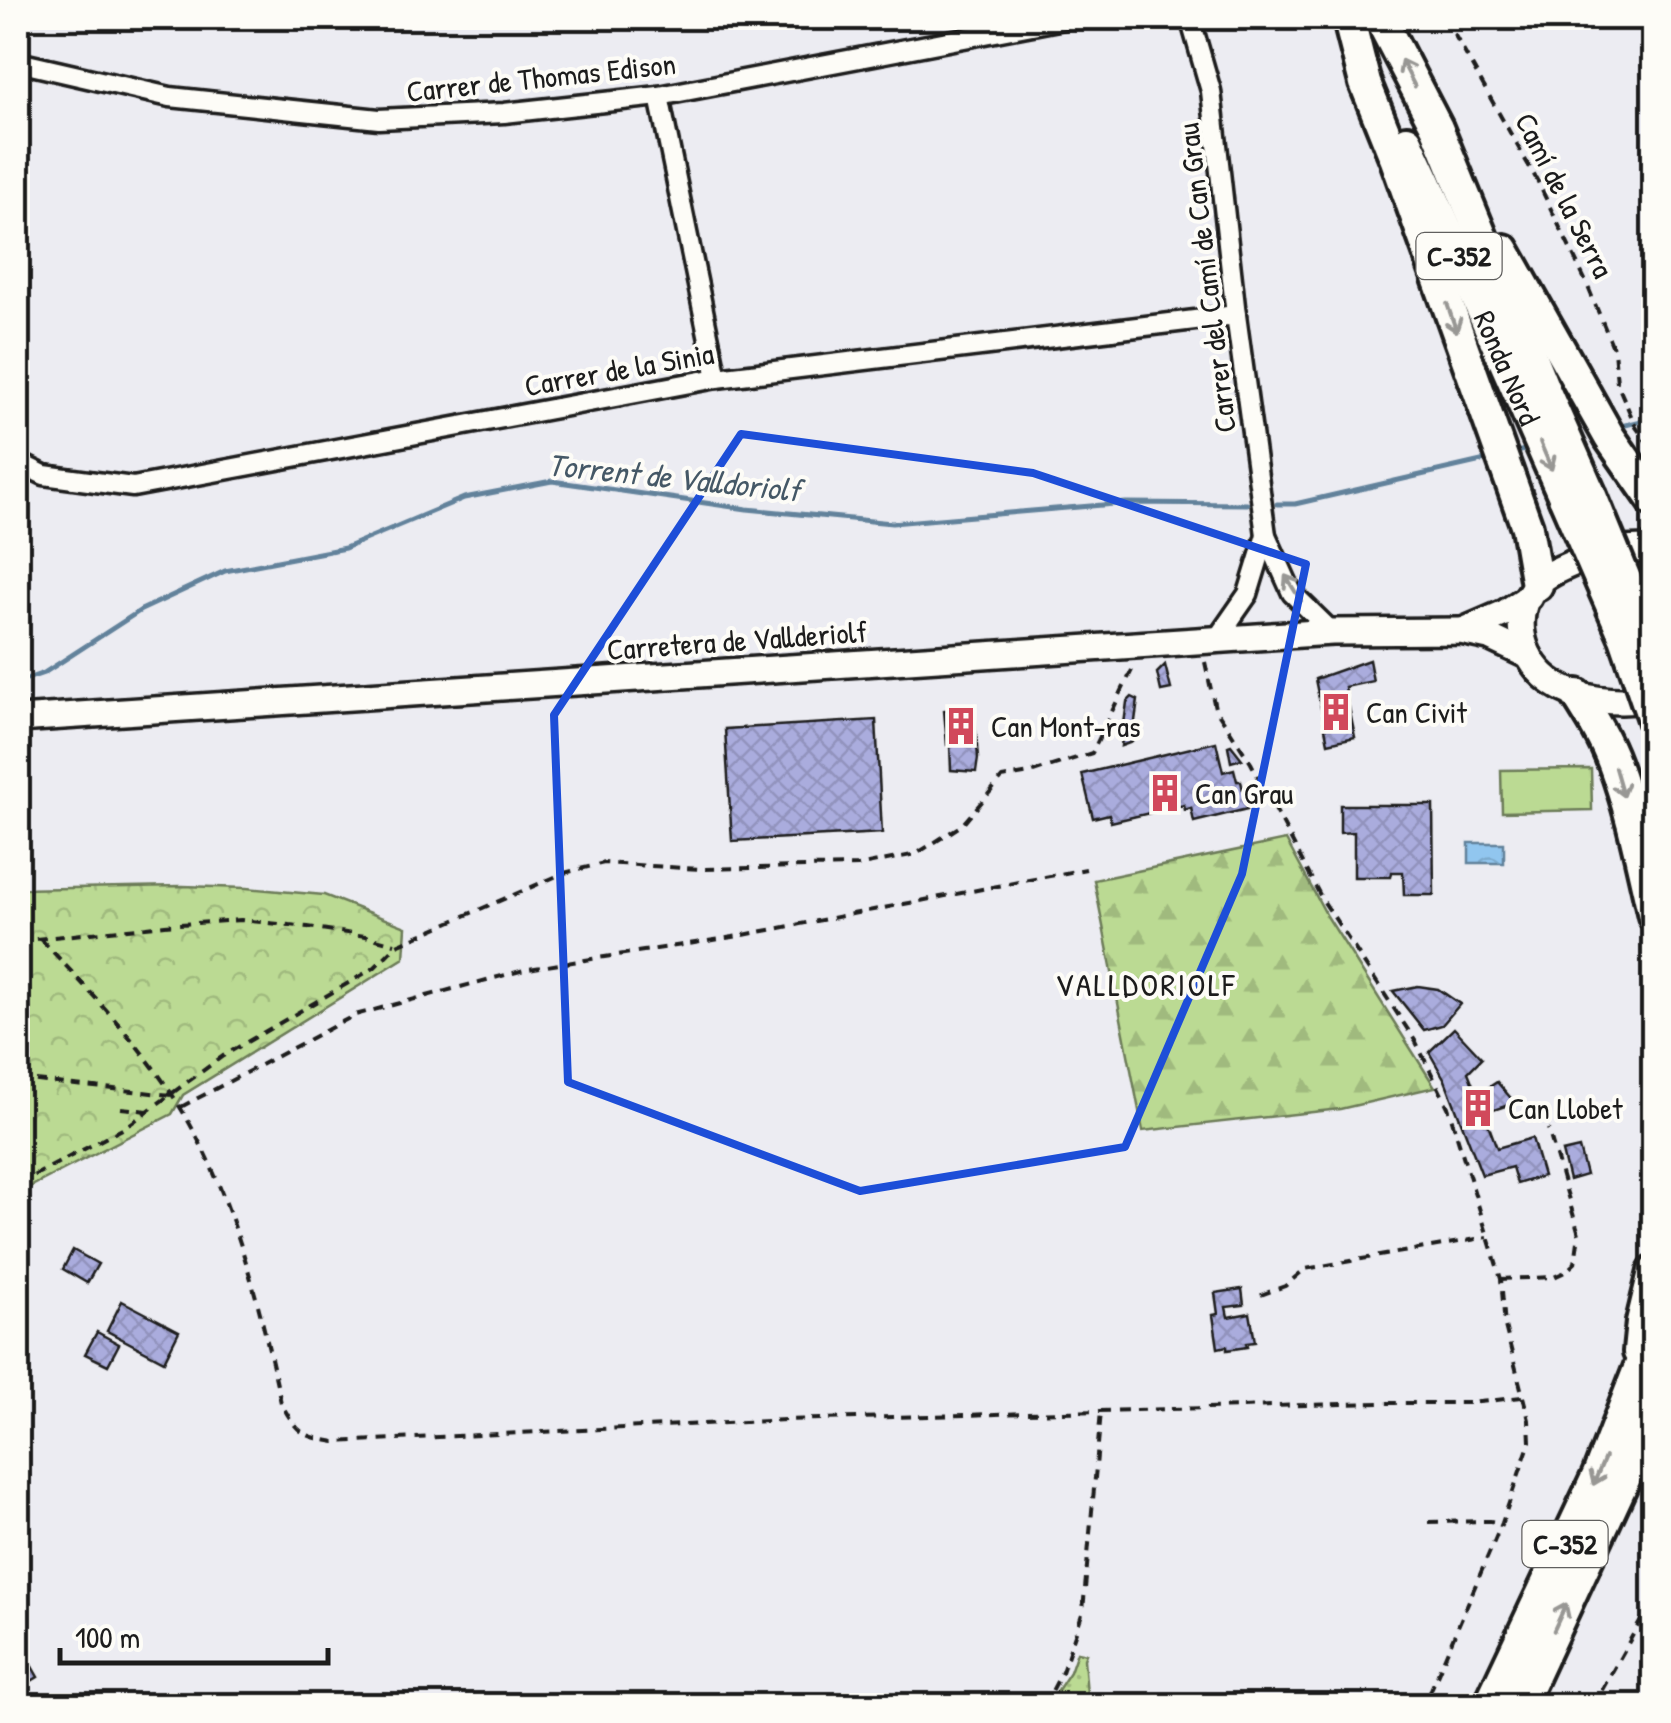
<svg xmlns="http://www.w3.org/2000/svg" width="1671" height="1723" viewBox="0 0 1671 1723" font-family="'Patrick Hand',sans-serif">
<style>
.grass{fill:url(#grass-dots);stroke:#6c7b58;stroke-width:2.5}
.forest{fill:url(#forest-firs);stroke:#6c7b58;stroke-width:2.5}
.park{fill:url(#park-crowns);stroke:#6c7b58;stroke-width:2.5}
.pitch{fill:#bbda93;stroke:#6c7b58;stroke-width:2.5}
.water{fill:url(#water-waves);stroke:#62829b;stroke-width:2.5}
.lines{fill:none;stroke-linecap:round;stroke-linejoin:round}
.stream{stroke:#62829b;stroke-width:5}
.building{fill:url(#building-cross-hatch);stroke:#1c1c1c;stroke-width:2.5}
.street-casing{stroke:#1c1c1c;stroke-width:25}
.secondary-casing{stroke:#1c1c1c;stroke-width:32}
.highway-casing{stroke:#1c1c1c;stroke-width:38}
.path{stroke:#1c1c1c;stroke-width:4;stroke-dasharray:10 8;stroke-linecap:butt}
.street{stroke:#fdfcf7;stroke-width:18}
.secondary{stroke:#fdfcf7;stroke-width:25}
.highway{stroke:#fdfcf7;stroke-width:30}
.highway-bridge-casing{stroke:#1c1c1c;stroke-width:38;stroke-linecap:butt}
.highway-bridge{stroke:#fdfcf7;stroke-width:30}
.oneway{stroke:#989794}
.marked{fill:none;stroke:#1d4ed8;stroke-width:8;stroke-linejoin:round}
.labels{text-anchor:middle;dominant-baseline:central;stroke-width:8;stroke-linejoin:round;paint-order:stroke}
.shield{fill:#fdfcf7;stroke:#605f5e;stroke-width:2.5}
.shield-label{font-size:28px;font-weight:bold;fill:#1c1c1c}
.street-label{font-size:30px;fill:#1c1c1c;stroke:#fdfcf7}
.poi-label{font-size:30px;fill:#1c1c1c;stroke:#fdfcf7;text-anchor:start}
.water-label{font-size:32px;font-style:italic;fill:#455866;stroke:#fdfcf7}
.neighbourhood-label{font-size:32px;letter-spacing:2.5px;fill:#1c1c1c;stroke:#fdfcf7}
</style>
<defs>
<pattern id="grass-dots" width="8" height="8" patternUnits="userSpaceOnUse" patternTransform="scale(2.5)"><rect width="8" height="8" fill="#bbda93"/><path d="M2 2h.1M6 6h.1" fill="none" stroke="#a0ba7e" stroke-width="1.8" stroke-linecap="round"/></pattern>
<pattern id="forest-firs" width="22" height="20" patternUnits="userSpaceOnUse" patternTransform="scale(2.5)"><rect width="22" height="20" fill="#bbda93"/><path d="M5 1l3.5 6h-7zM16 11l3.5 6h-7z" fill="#a0ba7e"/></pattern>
<pattern id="park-crowns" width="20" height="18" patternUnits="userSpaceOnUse" patternTransform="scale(2.5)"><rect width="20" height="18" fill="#bbda93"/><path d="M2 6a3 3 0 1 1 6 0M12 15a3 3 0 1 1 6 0" fill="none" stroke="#a0ba7e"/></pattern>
<pattern id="water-waves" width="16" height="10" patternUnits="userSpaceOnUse" patternTransform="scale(2.5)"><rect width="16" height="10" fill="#91c6ef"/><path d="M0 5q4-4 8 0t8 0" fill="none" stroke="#7caacc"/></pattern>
<pattern id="building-cross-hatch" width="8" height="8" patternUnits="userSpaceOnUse" patternTransform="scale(2.5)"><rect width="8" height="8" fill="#aaacdd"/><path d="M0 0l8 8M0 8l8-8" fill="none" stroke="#9293bd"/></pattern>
</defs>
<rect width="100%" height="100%" fill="#ececf2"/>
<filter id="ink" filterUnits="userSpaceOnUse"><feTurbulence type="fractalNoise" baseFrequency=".01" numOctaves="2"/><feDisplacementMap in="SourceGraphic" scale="20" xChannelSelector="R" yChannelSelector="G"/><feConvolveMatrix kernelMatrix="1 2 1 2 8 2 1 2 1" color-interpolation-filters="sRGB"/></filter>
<g filter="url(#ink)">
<path class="grass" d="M1077 1652 1086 1654 1084 1659 1088 1705H1048L1070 1672Z"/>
<path class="forest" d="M1286 840 1327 916 1435 1087 1340 1109 1143 1131 1094 880Z"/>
<path class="park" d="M182 886 246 888 324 895 406 927 404 958 183 1095 172 1114 18 1193V889Z"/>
<path class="pitch" d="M1591 769 1592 810 1502 812 1501 770Z"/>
<rect class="water" x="1469" y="843" width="35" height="20"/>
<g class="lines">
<g class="stream">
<path d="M1617 427 1654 418"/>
<path d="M1512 453 1525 450"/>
<path d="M1277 504H1295L1490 459"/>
<path d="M18 682 44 673 141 610 225 571 345 548 464 498 552 481 747 509 892 523 1126 503 1247 504"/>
</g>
</g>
<g class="building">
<path d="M1369 660 1373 681 1345 687 1355 737 1328 743 1315 679Z"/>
<path d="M1165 665 1171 689 1161 691 1157 673Z"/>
<path d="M1132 697 1138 700 1132 742 1121 746 1127 702Z"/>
<path d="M974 707 978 758 976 772 951 770 950 745H947L944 710Z"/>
<path d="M876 720 882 833 732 841 725 729Z"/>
<path d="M1216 742 1223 772 1234 769 1237 781H1241L1247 809 1194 822 1191 808 1185 810 1184 805 1111 822 1109 814 1093 818 1082 774Z"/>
<path d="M1231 745 1242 759 1231 762 1228 746Z"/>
<path d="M1340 805H1433L1434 895H1404L1403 872H1392L1391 877H1354V832L1340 833Z"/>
<path d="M1418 986 1438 989 1460 1004 1442 1025 1424 1030 1393 991Z"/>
<path d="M1454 1028 1482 1058 1468 1072 1477 1095 1497 1082 1515 1103 1484 1113 1497 1148 1532 1138 1543 1176 1517 1184 1512 1167 1482 1175 1445 1080 1429 1052Z"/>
<path d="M1579 1148 1586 1175 1569 1180 1562 1152Z"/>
<path d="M73 1250 98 1264 87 1283 63 1269Z"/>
<path d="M1242 1289 1244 1305 1226 1307 1228 1317 1250 1313 1255 1342 1246 1343 1247 1347 1227 1350V1346L1218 1348 1213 1315 1218 1314 1215 1293Z"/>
<path d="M122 1301 179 1331 164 1361 107 1331Z"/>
<path d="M97 1332 119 1344 108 1365 85 1354Z"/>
<path d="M21 1647 38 1677 18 1689V1648Z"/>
</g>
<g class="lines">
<g class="street-casing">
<g id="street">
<path d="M1190 18 1211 91 1236 315 1266 535 1292 593 1332 632"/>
<path d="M18 62 170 97 379 119 504 113 659 96 1069 18"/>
<path d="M659 96 717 378"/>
<path d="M18 462 44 475 133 487 717 378 1236 315"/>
<path d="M1216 640 1248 594 1266 535"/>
</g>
</g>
<g class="secondary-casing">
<g id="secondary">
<path d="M1654 550C1626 547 1603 552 1578 561 1564 567 1548 573 1537 584 1510 612 1520 658 1549 680 1577 702 1620 704 1654 698"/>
<path d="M1463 631 1505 613 1529 597"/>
<path d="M18 719 1332 632 1461 631 1489 637 1529 656"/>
</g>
</g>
<g class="highway-casing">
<g id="highway">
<path d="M1380 18 1437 128 1543 387 1589 491"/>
<path d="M1351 28 1365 83 1396 160 1527 527 1537 585"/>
<path id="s1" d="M1407 141 1426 182 1565 499"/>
<path d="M1504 250 1610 438 1654 501"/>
<path d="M1577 695C1591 717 1605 739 1614 764 1632 812 1642 865 1654 916"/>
<path d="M1639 1352 1642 1322 1654 1272"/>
<path d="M1489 1706 1598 1475 1654 1330"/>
<path d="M1519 1706 1646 1432 1654 1410"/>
</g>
</g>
<g class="path">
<path d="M1445 18 1538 182 1586 282 1614 350 1617 383 1636 427 1654 452"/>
<path d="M1205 662 1215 708 1251 763 1322 899 1416 1042 1448 1107 1501 1279 1505 1326 1529 1420 1530 1442 1502 1523 1424 1706"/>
<path d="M41 939C91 993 145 1048 183 1112 234 1198 260 1306 281 1403 298 1434 302 1436 335 1442L787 1420 1379 1403H1471L1522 1397"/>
<path d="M18 941 165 925 241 920 308 927 365 936 395 944"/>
<path d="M18 1079 171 1095"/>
<path d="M181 1107 355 1015 528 969 733 937 1086 869"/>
<path d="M121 1108 148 1111"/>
<path d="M18 1184 126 1127 223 1056 374 968 397 945 564 873 604 863 700 869 858 866 916 854 962 825 1002 778 1030 773 1092 753 1133 668"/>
<path d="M1501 1279 1554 1277 1565 1272 1575 1263 1579 1234 1548 1129"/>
<path d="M1261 1295 1285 1286 1305 1269 1488 1237"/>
<path d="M1429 1522 1490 1521 1502 1523"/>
<path d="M1044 1706 1062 1672 1083 1611 1101 1411"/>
<path d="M1593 1706 1654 1597"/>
</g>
<use href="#street" class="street"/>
<use href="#secondary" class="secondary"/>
<use href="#highway" class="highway"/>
<g class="highway-bridge-casing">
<g id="highway-bridge">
<path d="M1589 491 1654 650"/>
<path d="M1565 499 1625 637 1654 722"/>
</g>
</g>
<use href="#highway-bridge" class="highway-bridge"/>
</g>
<defs><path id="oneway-shaft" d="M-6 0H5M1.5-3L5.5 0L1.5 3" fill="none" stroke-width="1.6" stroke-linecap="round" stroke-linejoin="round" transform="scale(2.5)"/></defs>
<g class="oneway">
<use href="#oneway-shaft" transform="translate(1408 73) rotate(-117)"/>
<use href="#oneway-shaft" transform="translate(1452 318) rotate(71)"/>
<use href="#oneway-shaft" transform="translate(1546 456) rotate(67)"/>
<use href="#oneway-shaft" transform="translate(1293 588) rotate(-122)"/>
<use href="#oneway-shaft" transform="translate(1619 782) rotate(74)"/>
<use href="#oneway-shaft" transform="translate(1599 1471) rotate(113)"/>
<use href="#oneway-shaft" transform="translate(1560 1617) rotate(-65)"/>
</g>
</g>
<path class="marked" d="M741 434 1033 473 1306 564 1242 874 1125 1147 860 1191 568 1082 554 715Z"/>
<defs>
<g id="building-bare" transform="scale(3)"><path d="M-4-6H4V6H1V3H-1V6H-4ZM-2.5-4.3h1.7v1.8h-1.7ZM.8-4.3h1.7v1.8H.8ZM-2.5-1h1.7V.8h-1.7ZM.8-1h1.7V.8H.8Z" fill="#d1495b" stroke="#fdfcf7" stroke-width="2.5" paint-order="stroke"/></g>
</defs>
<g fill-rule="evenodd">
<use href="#building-bare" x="1336" y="712"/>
<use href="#building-bare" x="961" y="726"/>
<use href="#building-bare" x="1165" y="793"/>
<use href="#building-bare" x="1478" y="1108"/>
</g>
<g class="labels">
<g class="shield">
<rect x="1416.5" y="233" width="85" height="46" rx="8"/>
<rect x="1522.5" y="1521" width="85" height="46" rx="8"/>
</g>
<g class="shield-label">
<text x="1459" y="256">C-352</text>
<text x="1565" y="1544">C-352</text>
</g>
<g class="street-label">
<text transform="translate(541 77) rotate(-6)">Carrer de Thomas Edison</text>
<text transform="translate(1565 195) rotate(63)">Camí de la Serra</text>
<text transform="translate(1206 278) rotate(-97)">Carrer del Camí de Can Grau</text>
<text stroke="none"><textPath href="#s1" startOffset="248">Ronda Nord</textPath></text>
<text transform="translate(619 369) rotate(-10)">Carrer de la Sinia</text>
<text transform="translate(737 640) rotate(-4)">Carretera de Vallderiolf</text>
</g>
<g class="poi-label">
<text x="1366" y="712">Can Civit</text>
<text x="991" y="726">Can Mont-ras</text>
<text x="1195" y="793">Can Grau</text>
<text x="1508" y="1108">Can Llobet</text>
</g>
<g class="water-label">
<text transform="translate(674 477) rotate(6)">Torrent de Valldoriolf</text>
</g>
<g class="neighbourhood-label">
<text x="1146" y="984">VALLDORIOLF</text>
</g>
</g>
<rect width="1671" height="1723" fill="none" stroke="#fdfcf7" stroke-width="60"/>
<rect x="30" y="30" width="1611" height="1663" fill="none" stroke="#1c1c1c" stroke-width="4" filter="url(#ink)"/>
<path d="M60 1648v15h268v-15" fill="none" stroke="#1c1c1c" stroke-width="5"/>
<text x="75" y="1648" font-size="30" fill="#1c1c1c" stroke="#fdfcf7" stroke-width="8" paint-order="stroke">100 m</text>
</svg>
